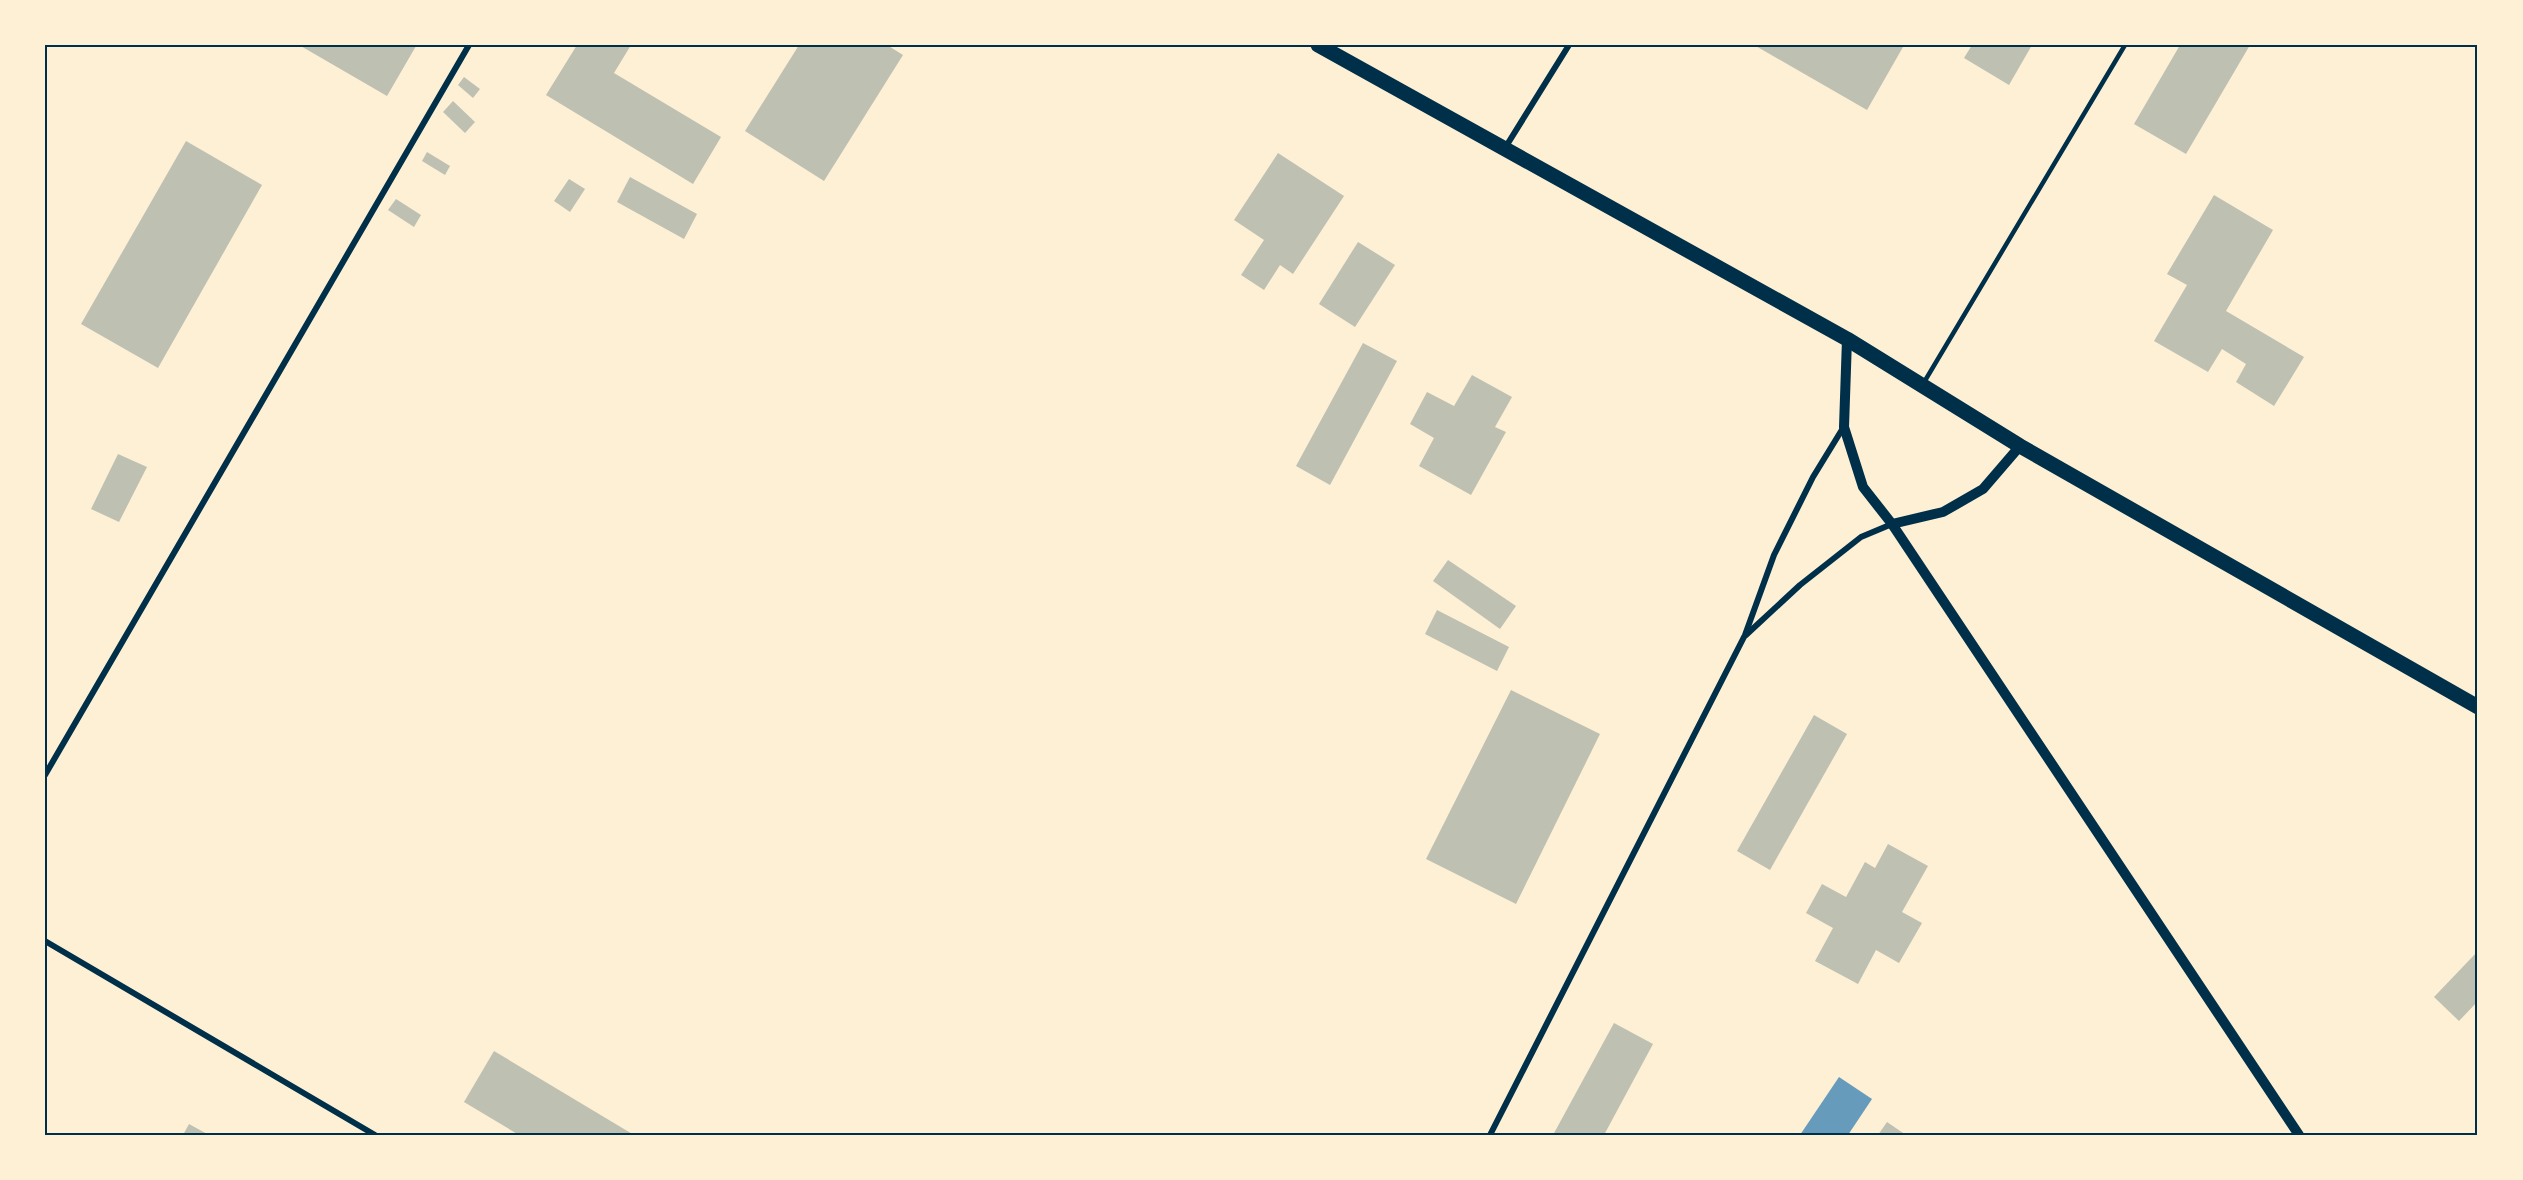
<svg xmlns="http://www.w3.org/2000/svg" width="2523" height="1180" viewBox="0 0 2523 1180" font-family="'Times New Roman',serif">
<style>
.water{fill:#669bbc}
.building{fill:#bec0b2}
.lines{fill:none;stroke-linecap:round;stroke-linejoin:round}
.service{stroke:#003049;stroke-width:4.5}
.minor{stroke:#003049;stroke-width:6}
.tertiary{stroke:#003049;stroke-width:10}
.primary{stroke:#003049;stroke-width:15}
.neatline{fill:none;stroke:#003049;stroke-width:2}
</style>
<rect width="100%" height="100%" fill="#fdf0d5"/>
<path class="water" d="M1839 1077 1872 1099 1848 1135H1800Z"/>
<g class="building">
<path d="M299 45H415L416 46 387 96Z"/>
<path d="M577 45H631L614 73 721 137 693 184 546 95Z"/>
<path d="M799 45H887L903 55 824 181 745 131Z"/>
<path d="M1754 45H1899L1903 47 1867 110Z"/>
<path d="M1972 45H2032L2009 85 1964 58Z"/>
<path d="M2180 45H2250L2186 154 2134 124Z"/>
<path d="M464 77 480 89 473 98 458 85Z"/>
<path d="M453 101 475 122 465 133 443 112Z"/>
<path d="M186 141 262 185 158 368 81 324Z"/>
<path d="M427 152 450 166 445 175 422 161Z"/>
<path d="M1278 153 1344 196 1293 274 1280 265 1264 290 1241 275 1264 240 1234 220Z"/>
<path d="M630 177 697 214 684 239 617 202Z"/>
<path d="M569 179 585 189 570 212 554 201Z"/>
<path d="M2214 195 2273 230 2226 311 2304 357 2274 406 2236 382 2246 364 2222 349 2208 372 2154 341 2187 285 2167 274Z"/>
<path d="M396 199 421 215 414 227 388 210Z"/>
<path d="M1358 242 1395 265 1355 327 1319 304Z"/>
<path d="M1363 343 1397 361 1330 485 1296 466Z"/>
<path d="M1472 375 1512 397 1495 427 1506 432 1471 495 1419 466 1434 438 1410 424 1427 392 1454 406Z"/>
<path d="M118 454 147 467 119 522 91 509Z"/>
<path d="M1448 560 1516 606 1500 629 1433 581Z"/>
<path d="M1437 610 1509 647 1497 671 1425 634Z"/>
<path d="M1511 690 1600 734 1516 904 1426 859Z"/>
<path d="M1814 715 1847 734 1770 870 1737 851Z"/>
<path d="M1888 844 1928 866 1902 912 1922 923 1899 963 1876 950 1858 984 1815 961 1833 928 1806 913 1822 884 1846 897 1865 862 1875 868Z"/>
<path d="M2478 951V1001L2459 1021 2434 997Z"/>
<path d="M1614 1023 1653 1044 1604 1135H1553Z"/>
<path d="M494 1051 634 1135H519L464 1102Z"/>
<path d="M1887 1122 1906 1135H1878Z"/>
<path d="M189 1124 209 1135H183Z"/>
</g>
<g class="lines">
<path class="service" d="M1923 384 2125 45"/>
<g class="minor">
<path d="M1505 148 1569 45"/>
<path d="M1746 635 1800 585 1861 537 1892 524"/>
<path d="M45 775 469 45"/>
<path d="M45 941 375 1135"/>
<path d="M1490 1135 1745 635 1774 555 1813 477 1843 428"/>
</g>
<g class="tertiary">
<path d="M1847 339 1844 427 1863 487 1892 524 2299 1135"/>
<path d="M1892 524 1943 512 1983 489 2020 446"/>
</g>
<path class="primary" d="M1318 45 1847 339 2020 446 2478 707"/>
</g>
<rect width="2523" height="1180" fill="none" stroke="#fdf0d5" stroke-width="93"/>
<rect x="46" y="46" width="2430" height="1088" class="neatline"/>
</svg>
